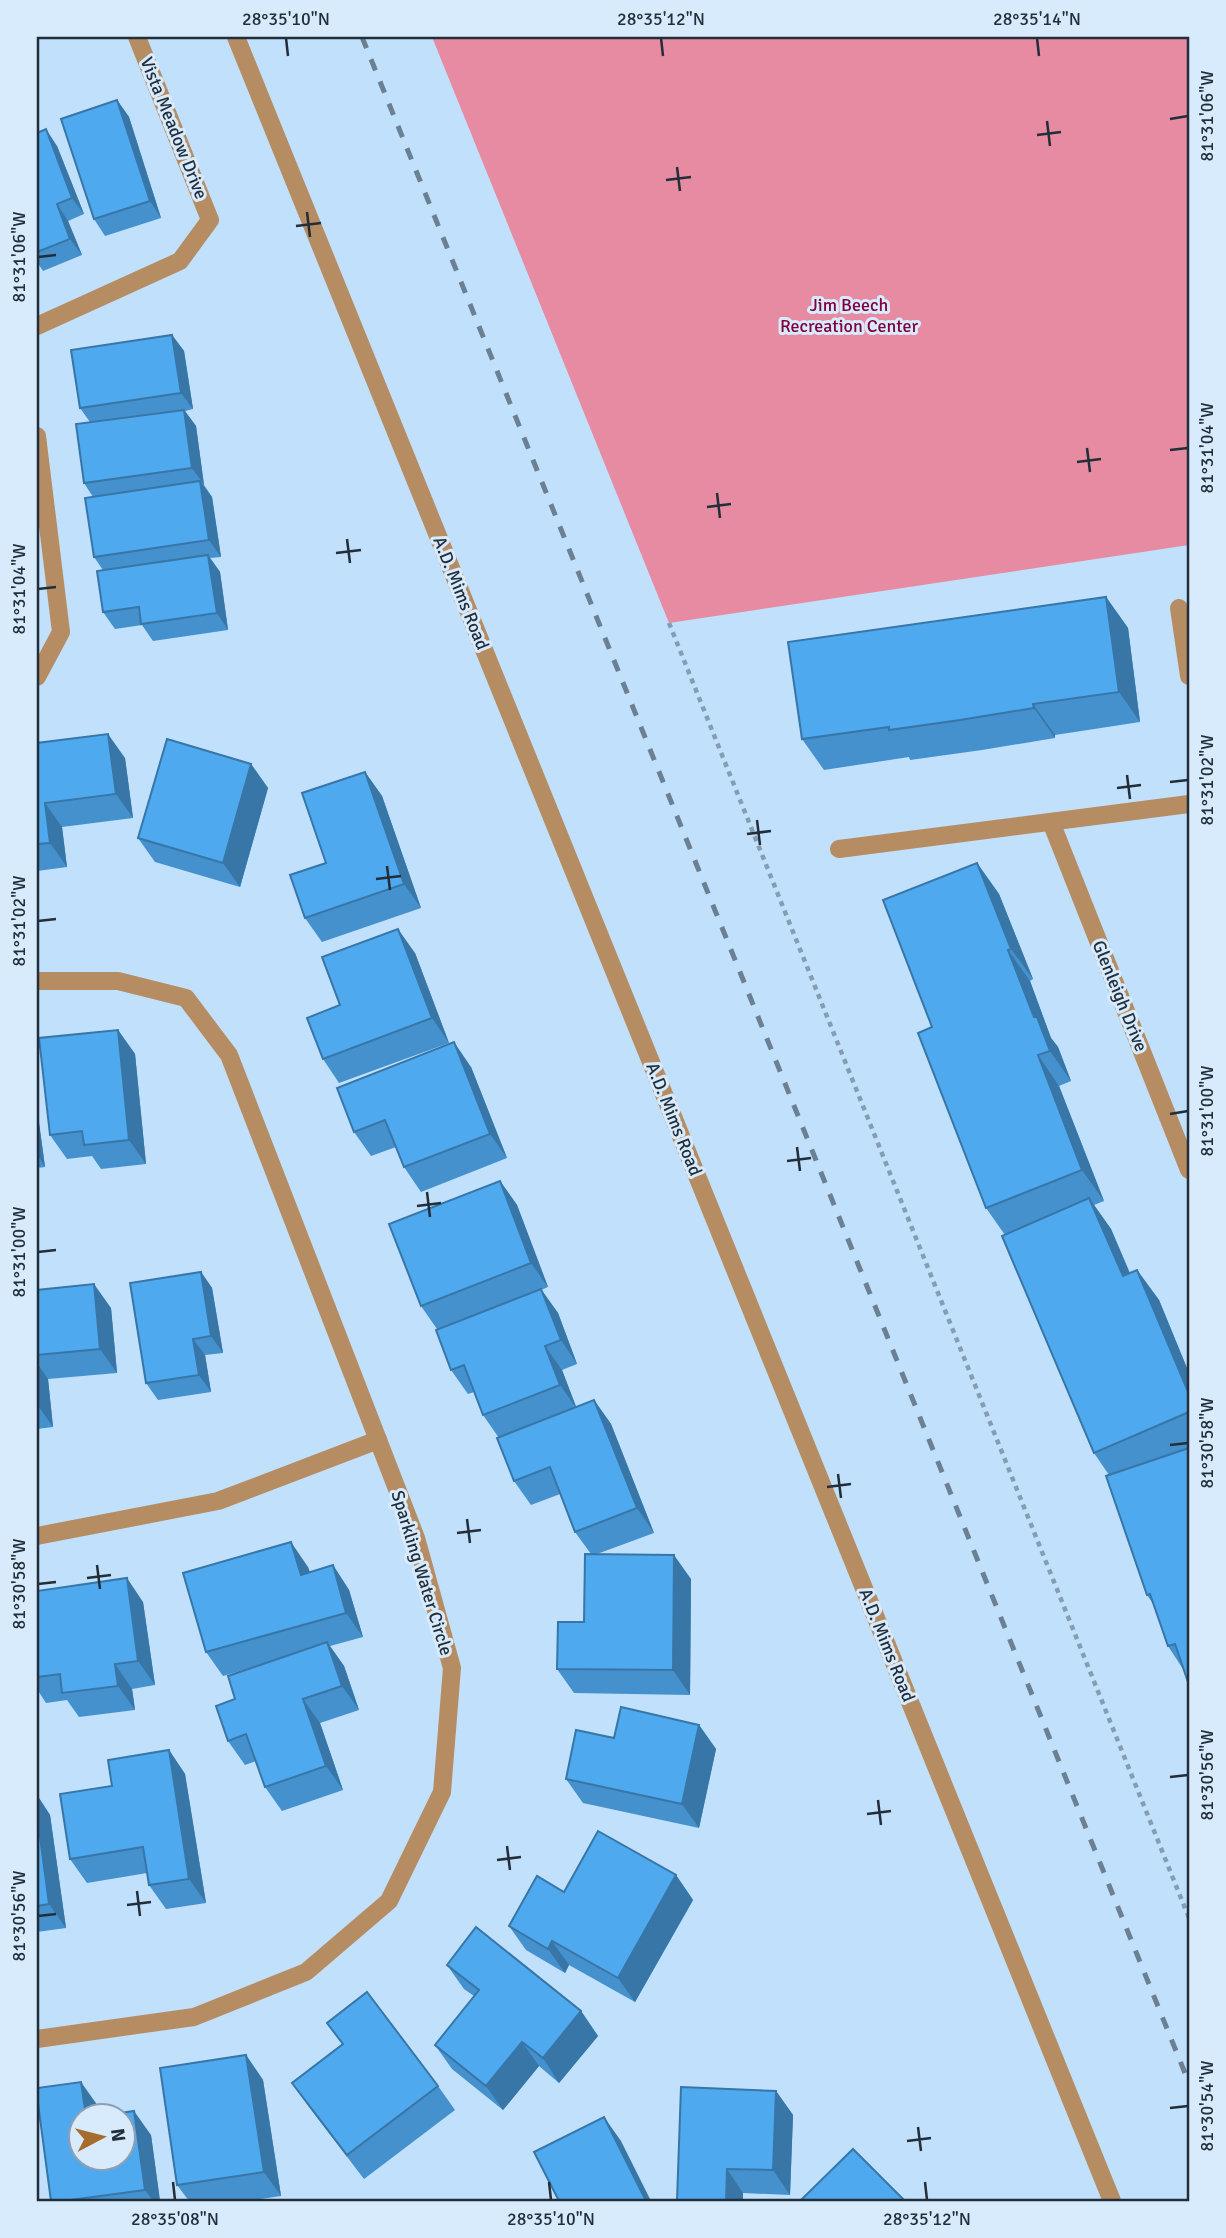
<svg xmlns="http://www.w3.org/2000/svg" width="1226" height="2238" viewBox="0 0 1226 2238" font-family="Signika,sans-serif">
<style>
.green{fill:#e68ba1}
.lines{fill:none;stroke-linecap:round;stroke-linejoin:round}
.path{stroke:#859db3;stroke-width:4.5;stroke-dasharray:5 5;stroke-linecap:butt}
.minor{stroke:#b68c63;stroke-width:18}
.rail{stroke:#6b8093;stroke-width:5;stroke-dasharray:12 12;stroke-linecap:butt}
.wall{fill:#4491ce}
.shaded-wall{fill:#3776a7}
.building{fill:#4fa9ef;stroke:#3776a7;stroke-width:2}
.ticks{fill:none;stroke:#222e39;stroke-width:2.5}
.labels{text-anchor:middle;dominant-baseline:central;stroke-width:6;stroke-linejoin:round;paint-order:stroke}
.street-label{font-size:18px;fill:#222e39;stroke:#d8ebfd}
.park-label{font-size:18px;fill:#82003a;stroke:#d8ebfd}
.neatline{fill:none;stroke:#222e39;stroke-width:2.5}
.ticks-label{font-size:18px;text-anchor:middle;fill:#222e39}
</style>
<rect width="100%" height="100%" fill="#c0e0fc"/>
<path class="green" d="M432 37H1189V545L669 623Z"/>
<g class="lines">
<path class="path" d="M669 623 1189 1918"/>
<g class="minor">
<path d="M236 37 1112 2201"/>
<path d="M37 326 180 261 210 220 137 37"/>
<path d="M37 436 61 632 37 677"/>
<path d="M1179 608 1189 676"/>
<path d="M1051 822 1189 1170"/>
<path d="M839 849 1189 804"/>
<path d="M37 981H118L186 998 229 1055 416 1538 452 1668 442 1792 389 1901 306 1972 194 2017 37 2039"/>
<path d="M37 1536 218 1501 378 1440"/>
</g>
<path class="rail" d="M362 37 1189 2083"/>
</g>
<g class="wall">
<path d="M117 100 129 117 161 218 105 236 94 219Z"/>
<path d="M37 133 57 146 84 214 68 221 82 255 43 271 37 262Z"/>
<path d="M172 335 184 351 193 409 185 411 196 426 204 485 212 497 221 557 210 558 220 572 228 630 153 641 142 625 115 629 103 612V570L94 557 93 497 84 483 90 422 80 408Z"/>
<path d="M1106 597 1128 628 1140 722 1055 735V738L982 750 910 760 909 757 824 770 802 739Z"/>
<path d="M37 743 125 758 133 818 62 827 67 867 37 871Z"/>
<path d="M251 764 268 788 240 887 155 862 138 838Z"/>
<path d="M365 772 382 796 421 908 322 942 305 918 326 863Z"/>
<path d="M977 863 999 894 1033 979 1030 981 1051 1038 1058 1047 1071 1081 1059 1086 1104 1201 1094 1205 1111 1229 1130 1273 1137 1270 1159 1300 1189 1373V1685L1183 1669 1168 1646 1154 1605 1147 1595 1109 1475 1094 1453 1005 1235 986 1208 932 1027Z"/>
<path d="M415 953 449 1043 339 1083 323 1059 340 1005Z"/>
<path d="M118 1030 135 1054 146 1164 101 1169 92 1156 67 1159 50 1135Z"/>
<path d="M471 1067 507 1158 421 1192 404 1167 396 1147 371 1156 354 1132Z"/>
<path d="M37 1108 45 1167 37 1168Z"/>
<path d="M500 1181 517 1205 548 1287 541 1290 558 1313 577 1364 562 1370 576 1407 594 1400 611 1424 654 1533 597 1554 691 1579 690 1695 574 1693 557 1669 584 1622 591 1554 575 1532 560 1494 531 1505 514 1481 499 1438 483 1415 474 1392 468 1394 451 1370 437 1329 421 1306Z"/>
<path d="M201 1272 212 1288 223 1353 205 1355 211 1392 158 1400 146 1383Z"/>
<path d="M37 1290 111 1308 117 1373 48 1379 53 1427 37 1429Z"/>
<path d="M333 1565 349 1590 363 1637 330 1646 344 1666 359 1710 320 1723 343 1790 282 1811 265 1787 256 1761 245 1765 228 1741 235 1699 250 1668 223 1676 206 1652 308 1567 310 1572Z"/>
<path d="M37 1591 143 1602 155 1685 132 1689 135 1710 79 1717 67 1700 46 1703 37 1689Z"/>
<path d="M699 1725 716 1749 699 1828 583 1803 566 1779 614 1738Z"/>
<path d="M169 1750 185 1774 206 1903 166 1909 149 1885 147 1873 87 1883 70 1859 112 1786Z"/>
<path d="M37 1795 50 1815 66 1928 37 1932Z"/>
<path d="M676 1875 693 1900 635 2002 569 1965 565 1973 526 1950 509 1926 564 1892Z"/>
<path d="M447 1965 581 2011 598 2036 559 2083 539 2066 503 2110 452 2069 435 2045 474 1996 464 1989Z"/>
<path d="M327 2023 438 2086 455 2110 364 2179 309 2107 292 2083 342 2044Z"/>
<path d="M246 2055 263 2080 281 2196 247 2201H189L177 2185Z"/>
<path d="M776 2091 793 2115 790 2195 743 2193V2201H677Z"/>
<path d="M98 2106 100 2116 151 2135 160 2201H51Z"/>
</g>
<g class="shaded-wall">
<path d="M117 100 129 117 161 218 150 201Z"/>
<path d="M46 129 57 146 84 214 72 198Z"/>
<path d="M57 204 68 221 82 255 70 239Z"/>
<path d="M172 335 184 351 193 409 181 393Z"/>
<path d="M184 410 196 426 204 485 192 468Z"/>
<path d="M200 481 212 497 221 557 209 540Z"/>
<path d="M208 555 220 572 228 630 217 613Z"/>
<path d="M1106 597 1128 628 1140 722 1119 692Z"/>
<path d="M1033 704 1055 735V738L1034 708Z"/>
<path d="M108 734 125 758 133 818 116 794Z"/>
<path d="M251 764 268 788 240 887 223 863Z"/>
<path d="M365 772 382 796 421 908 404 884Z"/>
<path d="M45 803 62 827 67 867 50 843Z"/>
<path d="M977 863 999 894 1033 979 1011 949Z"/>
<path d="M398 929 415 953 449 1043 432 1018Z"/>
<path d="M1008 950 1030 981 1051 1038 1058 1047 1071 1081 1050 1051 1034 1017Z"/>
<path d="M118 1030 135 1054 146 1164 129 1140Z"/>
<path d="M454 1042 471 1067 507 1158 490 1134Z"/>
<path d="M1038 1055 1059 1086 1104 1201 1082 1170Z"/>
<path d="M37 1108 45 1167 37 1154Z"/>
<path d="M500 1181 517 1205 548 1287 531 1263Z"/>
<path d="M1089 1198 1111 1229 1144 1307 1123 1276Z"/>
<path d="M1137 1270 1159 1300 1189 1373V1394Z"/>
<path d="M201 1272 212 1288 223 1353 211 1336Z"/>
<path d="M94 1284 111 1308 117 1373 100 1349Z"/>
<path d="M541 1289 558 1313 577 1364 561 1340Z"/>
<path d="M193 1339 205 1355 211 1392 199 1375Z"/>
<path d="M545 1346 562 1370 577 1409 560 1385Z"/>
<path d="M37 1363 48 1379 53 1427 37 1404Z"/>
<path d="M594 1400 611 1424 654 1533 637 1508Z"/>
<path d="M291 1542 308 1567 317 1599 301 1575Z"/>
<path d="M674 1555 691 1579 690 1695 673 1670Z"/>
<path d="M333 1565 349 1590 363 1637 346 1613Z"/>
<path d="M127 1578 143 1602 155 1685 138 1661Z"/>
<path d="M327 1642 344 1666 359 1710 342 1686Z"/>
<path d="M115 1664 132 1689 135 1710 118 1686Z"/>
<path d="M303 1699 320 1723 343 1790 326 1766Z"/>
<path d="M699 1725 716 1749 699 1828 682 1804Z"/>
<path d="M169 1750 185 1774 206 1903 189 1879Z"/>
<path d="M37 1795 50 1815 66 1928 49 1904 37 1814Z"/>
<path d="M676 1875 693 1900 635 2002 618 1978Z"/>
<path d="M552 1941 569 1965 565 1973 548 1949Z"/>
<path d="M581 2011 598 2036 559 2083 543 2058Z"/>
<path d="M522 2042 539 2066 503 2110 486 2086Z"/>
<path d="M246 2055 263 2080 281 2196 264 2172Z"/>
<path d="M81 2082 98 2106 100 2116H86Z"/>
<path d="M776 2091 793 2115 790 2195 773 2170Z"/>
<path d="M134 2111 151 2135 160 2201H153L145 2190Z"/>
<path d="M604 2117 621 2141 651 2201H646Z"/>
<path d="M727 2169 743 2193V2201H726Z"/>
</g>
<g class="building">
<path d="M117 100 150 201 94 219 61 119Z"/>
<path d="M46 129 72 198 57 204 70 239 37 252V133Z"/>
<path d="M172 335 181 393 80 408 71 350Z"/>
<path d="M184 410 192 468 84 483 76 424Z"/>
<path d="M200 481 209 540 94 557 85 498Z"/>
<path d="M208 555 217 613 141 624 139 607 103 612 97 571Z"/>
<path d="M1106 597 1119 692 1033 704 1034 708 960 720 889 730V727L802 739 788 642Z"/>
<path d="M108 734 116 794 45 803 50 843 37 844V743Z"/>
<path d="M167 739 251 764 223 863 138 838Z"/>
<path d="M365 772 404 884 305 918 290 875 326 863 302 793Z"/>
<path d="M977 863 1011 949 1008 950 1034 1017H1037L1050 1051 1038 1055 1082 1170 986 1208 918 1033 932 1027 883 900Z"/>
<path d="M398 929 432 1018 323 1059 307 1018 340 1005 322 957Z"/>
<path d="M118 1030 129 1140 84 1145 82 1131 50 1135 39 1038Z"/>
<path d="M454 1042 490 1134 404 1167 385 1120 354 1132 337 1088Z"/>
<path d="M500 1181 531 1263 421 1306 389 1224Z"/>
<path d="M1089 1198 1123 1276 1137 1270 1189 1394V1412L1094 1453 1002 1236Z"/>
<path d="M201 1272 211 1336 193 1339 199 1375 146 1383 130 1283Z"/>
<path d="M94 1284 100 1349 37 1355V1290Z"/>
<path d="M541 1289 561 1340 545 1346 560 1385 483 1415 464 1365 451 1370 436 1330Z"/>
<path d="M594 1400 637 1508 575 1532 550 1467 514 1481 497 1438Z"/>
<path d="M1189 1448V1685L1175 1644 1168 1646 1150 1594 1147 1595 1106 1476Z"/>
<path d="M291 1542 301 1575 333 1565 346 1613 206 1652 183 1573Z"/>
<path d="M585 1554 674 1555 673 1670 557 1669 558 1622H584Z"/>
<path d="M127 1578 138 1661 115 1664 118 1686 62 1693 60 1674 37 1677V1591Z"/>
<path d="M327 1642 342 1686 303 1699 326 1766 265 1787 246 1734 228 1741 216 1706 235 1699 228 1676Z"/>
<path d="M621 1707 699 1725 682 1804 566 1779 576 1730 614 1738Z"/>
<path d="M169 1750 189 1879 149 1885 143 1847 70 1859 60 1794 112 1786 108 1760Z"/>
<path d="M37 1814 49 1904 37 1906Z"/>
<path d="M598 1831 676 1875 618 1978 552 1941 548 1949 509 1926 537 1876 564 1892Z"/>
<path d="M476 1927 581 2011 543 2058 522 2042 486 2086 435 2045 479 1990 447 1965Z"/>
<path d="M367 1992 438 2086 347 2155 292 2083 343 2044 327 2023Z"/>
<path d="M246 2055 264 2172 177 2185 160 2068Z"/>
<path d="M81 2082 86 2116H80V2158H122V2116H101L134 2111 145 2190 63 2201H51L37 2096V2088Z"/>
<path d="M681 2087 776 2091 773 2170 727 2169 726 2201H677Z"/>
<path d="M604 2117 646 2201H559L534 2152Z"/>
<path d="M853 2149 905 2201H800Z"/>
</g>
<path class="ticks" d="M286 38 288 56M661 38 663 56M1037 38 1039 56M1170 119 1188 116M1047 121 1050 146M1037 135 1061 132M677 167 680 191M666 180 691 177M307 212 310 237M296 226 321 223M38 257 56 255M1087 448 1090 472M1170 450 1188 448M1077 462 1101 459M717 493 720 518M707 507 731 504M347 539 350 563M336 553 361 550M38 589 56 587M1127 775 1130 799M1170 782 1188 780M1117 788 1141 785M757 820 760 845M747 834 771 831M387 866 390 890M376 879 401 876M38 921 56 919M1170 1114 1188 1111M797 1147 800 1171M787 1161 811 1158M427 1192 430 1217M417 1206 441 1203M38 1252 56 1250M1170 1445 1188 1443M838 1474 841 1498M827 1487 851 1484M467 1519 470 1543M457 1533 481 1530M97 1565 100 1589M87 1578 111 1575M38 1584 56 1582M1170 1777 1188 1775M878 1800 881 1825M867 1814 891 1811M507 1846 510 1870M497 1860 521 1857M137 1891 140 1916M127 1905 151 1902M38 1916 56 1914M1170 2108 1188 2106M918 2127 921 2151M907 2141 931 2138M173 2182 175 2200M549 2182 551 2200M925 2182 927 2200"/>
<g class="labels">
<g class="street-label">
<text transform="translate(174 128) rotate(68)">Vista Meadow Drive</text>
<text transform="translate(461 593) rotate(68)">A.D. Mims Road</text>
<text transform="translate(1120 996) rotate(68)">Glenleigh Drive</text>
<text transform="translate(674 1119) rotate(68)">A.D. Mims Road</text>
<text transform="translate(422 1573) rotate(73)">Sparkling Water Circle</text>
<text transform="translate(887 1645) rotate(68)">A.D. Mims Road</text>
</g>
<g class="park-label">
<text x="849" y="305">Jim Beech<tspan x="849" dy="21">Recreation Center</tspan></text>
</g>
</g>
<rect width="1226" height="2238" fill="none" stroke="#d8ebfd" stroke-width="77"/>
<g transform="translate(102 2137) rotate(83)"><circle r="33" fill="#d8ebfd" stroke="#8f9faf" stroke-width="2"/>
<path d="M0-5L12 26L0 18L-12 26Z" fill="#a66c2c"/>
<text y="-10" font-size="19" font-weight="bold" text-anchor="middle" fill="#222e39">N</text>
</g>
<rect x="38" y="38" width="1150" height="2162" class="neatline"/>
<g class="ticks-label">
<text x="286" y="25">28°35'10"N</text>
<text x="661" y="25">28°35'12"N</text>
<text x="1037" y="25">28°35'14"N</text>
<text transform="translate(1207 116) rotate(-90)" y="6">81°31'06"W</text>
<text transform="translate(19 257) rotate(-90)" y="6">81°31'06"W</text>
<text transform="translate(1207 448) rotate(-90)" y="6">81°31'04"W</text>
<text transform="translate(19 589) rotate(-90)" y="6">81°31'04"W</text>
<text transform="translate(1207 780) rotate(-90)" y="6">81°31'02"W</text>
<text transform="translate(19 921) rotate(-90)" y="6">81°31'02"W</text>
<text transform="translate(1207 1111) rotate(-90)" y="6">81°31'00"W</text>
<text transform="translate(19 1252) rotate(-90)" y="6">81°31'00"W</text>
<text transform="translate(1207 1443) rotate(-90)" y="6">81°30'58"W</text>
<text transform="translate(19 1584) rotate(-90)" y="6">81°30'58"W</text>
<text transform="translate(1207 1775) rotate(-90)" y="6">81°30'56"W</text>
<text transform="translate(19 1916) rotate(-90)" y="6">81°30'56"W</text>
<text transform="translate(1207 2106) rotate(-90)" y="6">81°30'54"W</text>
<text x="175" y="2225">28°35'08"N</text>
<text x="551" y="2225">28°35'10"N</text>
<text x="927" y="2225">28°35'12"N</text>
</g>
</svg>
